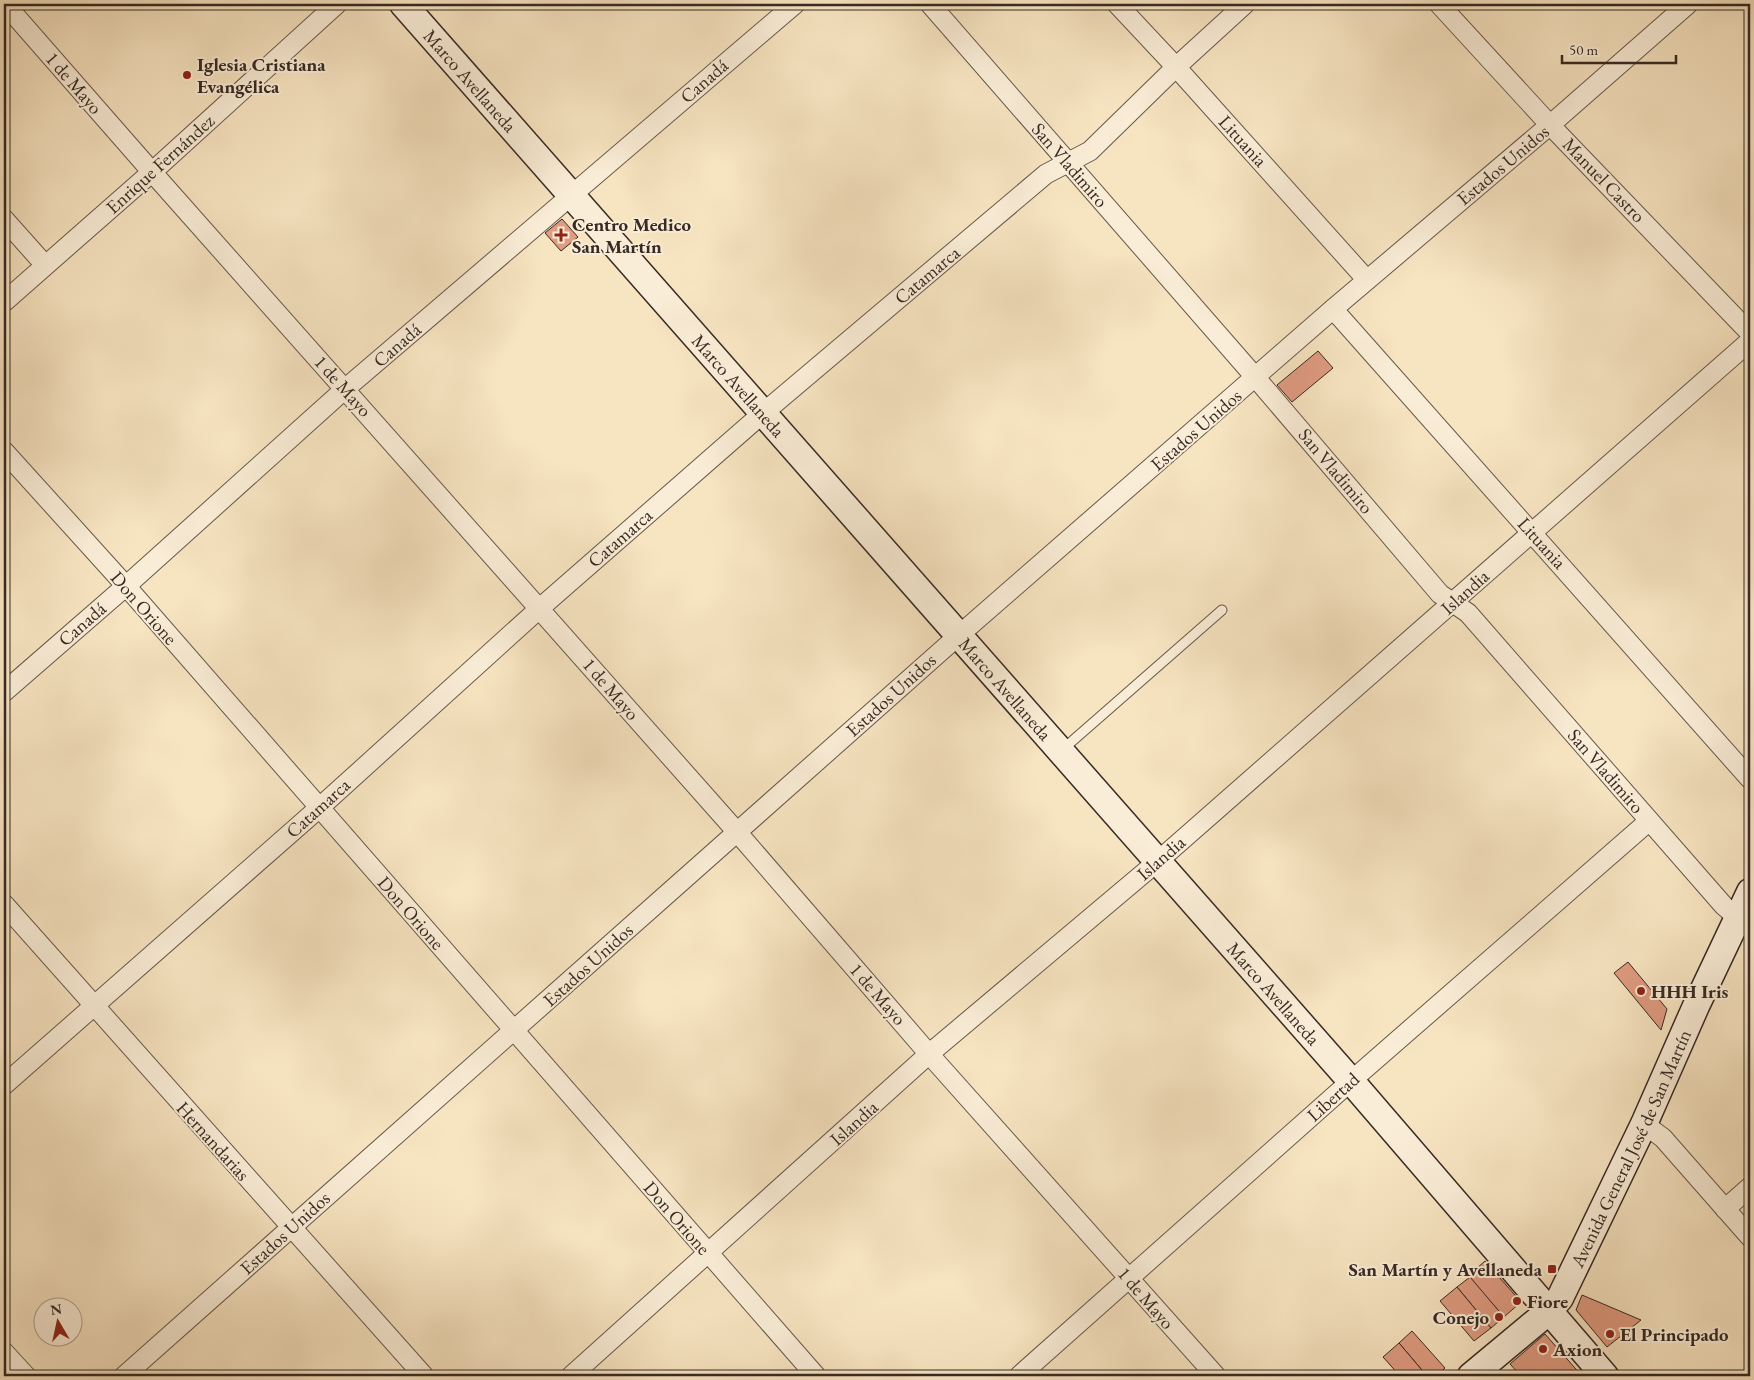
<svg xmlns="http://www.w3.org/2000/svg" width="1754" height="1380" viewBox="0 0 1754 1380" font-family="'EB Garamond',serif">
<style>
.building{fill:#e09b81;stroke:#372a24}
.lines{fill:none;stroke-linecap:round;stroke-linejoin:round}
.lane-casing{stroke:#67584b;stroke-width:11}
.street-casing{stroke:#67584b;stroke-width:21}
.secondary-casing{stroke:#372a24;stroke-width:29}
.lane{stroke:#faedd7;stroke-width:9}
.street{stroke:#faedd7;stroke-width:19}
.secondary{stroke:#faedd7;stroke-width:26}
.poi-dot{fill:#8f2418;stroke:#faedd7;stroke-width:2}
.labels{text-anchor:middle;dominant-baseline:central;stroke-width:4;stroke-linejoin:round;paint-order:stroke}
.poi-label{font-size:19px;font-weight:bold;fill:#372a24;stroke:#faedd7;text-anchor:start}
.street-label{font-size:19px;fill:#372a24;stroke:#faedd7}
</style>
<rect width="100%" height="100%" fill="#f7e4c1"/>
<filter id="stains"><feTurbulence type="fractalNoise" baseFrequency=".004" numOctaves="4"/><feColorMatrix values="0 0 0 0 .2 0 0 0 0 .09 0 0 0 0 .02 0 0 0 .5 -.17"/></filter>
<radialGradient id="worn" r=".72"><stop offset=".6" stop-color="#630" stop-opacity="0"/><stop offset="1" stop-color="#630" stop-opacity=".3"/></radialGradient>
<g class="building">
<path d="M562 219 578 237 561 251 545 233Z"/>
<path d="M1318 351 1333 368 1292 402 1277 385Z"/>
<path d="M1628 962 1667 1009 1661 1030 1614 973Z"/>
<path d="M1485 1261 1521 1302 1504 1317 1468 1276Z"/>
<path d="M1470 1277 1504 1317 1491 1328 1457 1287Z"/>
<path d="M1457 1287 1491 1328 1474 1341 1440 1301Z"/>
<path d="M1582 1295 1641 1320 1607 1347 1576 1310Z"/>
<path d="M1412 1331 1445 1368 1436 1376H1427L1399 1343Z"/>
<path d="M1545 1334 1582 1376H1521L1510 1364Z"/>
<path d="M1399 1343 1427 1376H1400L1383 1357Z"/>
</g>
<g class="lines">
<g class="lane-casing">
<path id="lane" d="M1062 750 1222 610"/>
</g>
<g class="street-casing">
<g id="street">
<path d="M5 4 152 172 737 832 929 1054 1216 1376"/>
<path d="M930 4 1256 378 1440 594 1468 613 1724 906 1750 929"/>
<path d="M1117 4 1176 67 1367 280"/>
<path d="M1439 4 1550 125 1750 333"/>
<path d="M4 219 45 265"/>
<path d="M4 302 152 172 337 4"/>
<path d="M1333 309 1750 779"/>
<path d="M4 451 126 586 816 1376"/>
<path d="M4 692 126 586 345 389 795 4"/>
<path d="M4 904 424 1376"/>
<path d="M4 1085 319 808 540 608 762 414 1046 174 1090 151 1176 67 1245 4"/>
<path d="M1644 1124 1663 1138 1750 1237"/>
<path d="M1725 1209 1750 1187"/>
<path d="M4 1352 26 1376"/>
<path d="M124 1376 958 636 1333 309 1550 125 1688 4"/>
<path d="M571 1376 929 1054 1157 862 1750 341"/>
<path d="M1019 1376 1351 1081 1649 821"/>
</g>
</g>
<g class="secondary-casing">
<g id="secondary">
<path id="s1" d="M403 4 1351 1081 1605 1376"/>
<path id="s2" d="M1471 1376 1549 1311 1560 1298 1644 1124 1696 1006 1750 892"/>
</g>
</g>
<use href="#lane" class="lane"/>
<use href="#street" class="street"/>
<use href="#secondary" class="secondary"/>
</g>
<g class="poi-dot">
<circle cx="187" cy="75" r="5"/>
<path d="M558.5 227.5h5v5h5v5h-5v5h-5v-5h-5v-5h5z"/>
<circle cx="1641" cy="991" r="5"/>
<rect x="1547" y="1264" width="10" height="10" rx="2.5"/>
<circle cx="1517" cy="1301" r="5"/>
<circle cx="1499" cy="1317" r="5"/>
<circle cx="1610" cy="1334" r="5"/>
<circle cx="1543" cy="1349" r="5"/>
</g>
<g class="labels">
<g class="poi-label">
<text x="197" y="64">Iglesia Cristiana<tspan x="197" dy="22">Evangélica</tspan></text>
<text x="572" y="224">Centro Medico<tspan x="572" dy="22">San Martín</tspan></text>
<text x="1651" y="991">HHH Iris</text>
<text x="1542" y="1269" text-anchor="end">San Martín y Avellaneda</text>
<text x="1527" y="1301">Fiore</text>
<text x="1489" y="1317" text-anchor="end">Conejo</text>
<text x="1620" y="1334">El Principado</text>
<text x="1553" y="1349">Axion</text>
</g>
<g class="street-label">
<text stroke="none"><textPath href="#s1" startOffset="102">Marco Avellaneda</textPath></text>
<text transform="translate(704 81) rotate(-41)">Canadá</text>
<text transform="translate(74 83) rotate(49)">1 de Mayo</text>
<text transform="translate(1243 141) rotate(48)">Lituania</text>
<text transform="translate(160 164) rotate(-42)">Enrique Fernández</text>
<text transform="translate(1070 165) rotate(49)">San Vladimiro</text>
<text transform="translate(1503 165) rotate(-40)">Estados Unidos</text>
<text transform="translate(1604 180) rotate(46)">Manuel Castro</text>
<text transform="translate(927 275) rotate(-40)">Catamarca</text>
<text transform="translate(397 345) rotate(-41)">Canadá</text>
<text stroke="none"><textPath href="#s1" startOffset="508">Marco Avellaneda</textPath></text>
<text transform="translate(343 386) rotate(48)">1 de Mayo</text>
<text transform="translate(1196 430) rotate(-41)">Estados Unidos</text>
<text transform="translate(1336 471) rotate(50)">San Vladimiro</text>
<text transform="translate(620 538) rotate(-41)">Catamarca</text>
<text transform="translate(1542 543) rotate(48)">Lituania</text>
<text transform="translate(1465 592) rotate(-42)">Islandia</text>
<text transform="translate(144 608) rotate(49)">Don Orione</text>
<text transform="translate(82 624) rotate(-41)">Canadá</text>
<text transform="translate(611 689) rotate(49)">1 de Mayo</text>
<text stroke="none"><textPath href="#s1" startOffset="912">Marco Avellaneda</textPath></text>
<text transform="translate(891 695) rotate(-42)">Estados Unidos</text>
<text transform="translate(1606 771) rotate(49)">San Vladimiro</text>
<text transform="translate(318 808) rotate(-42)">Catamarca</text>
<text transform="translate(1161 858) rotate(-41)">Islandia</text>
<text transform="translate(411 913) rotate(49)">Don Orione</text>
<text transform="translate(588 965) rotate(-42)">Estados Unidos</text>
<text stroke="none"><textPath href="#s1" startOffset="1318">Marco Avellaneda</textPath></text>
<text transform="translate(878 994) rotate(49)">1 de Mayo</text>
<text transform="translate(1333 1097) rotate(-42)">Libertad</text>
<text transform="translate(854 1123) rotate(-42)">Islandia</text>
<text transform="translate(213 1141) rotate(48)">Hernandarias</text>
<text stroke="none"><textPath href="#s2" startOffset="284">Avenida General José de San Martín</textPath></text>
<text transform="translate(677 1218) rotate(49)">Don Orione</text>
<text transform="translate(285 1233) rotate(-42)">Estados Unidos</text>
<text transform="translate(1146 1298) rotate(49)">1 de Mayo</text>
</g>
</g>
<rect width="1754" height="1380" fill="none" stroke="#f7e4c1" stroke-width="20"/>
<rect x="5" y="5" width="1744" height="1370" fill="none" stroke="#372a24" stroke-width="2.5"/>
<rect x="10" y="10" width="1734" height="1360" fill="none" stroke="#372a24"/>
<g transform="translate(58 1322) rotate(351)"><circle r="24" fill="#faedd7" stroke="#ac9f8f"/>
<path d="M0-4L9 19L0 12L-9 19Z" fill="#8f2418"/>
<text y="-8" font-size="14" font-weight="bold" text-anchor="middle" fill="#372a24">N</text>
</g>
<path d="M1562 55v8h114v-8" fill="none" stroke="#372a24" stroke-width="2.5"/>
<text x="1569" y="55" font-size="15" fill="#372a24" stroke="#faedd7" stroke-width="4" paint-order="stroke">50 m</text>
<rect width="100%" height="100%" filter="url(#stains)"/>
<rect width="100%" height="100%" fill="url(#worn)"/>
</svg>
